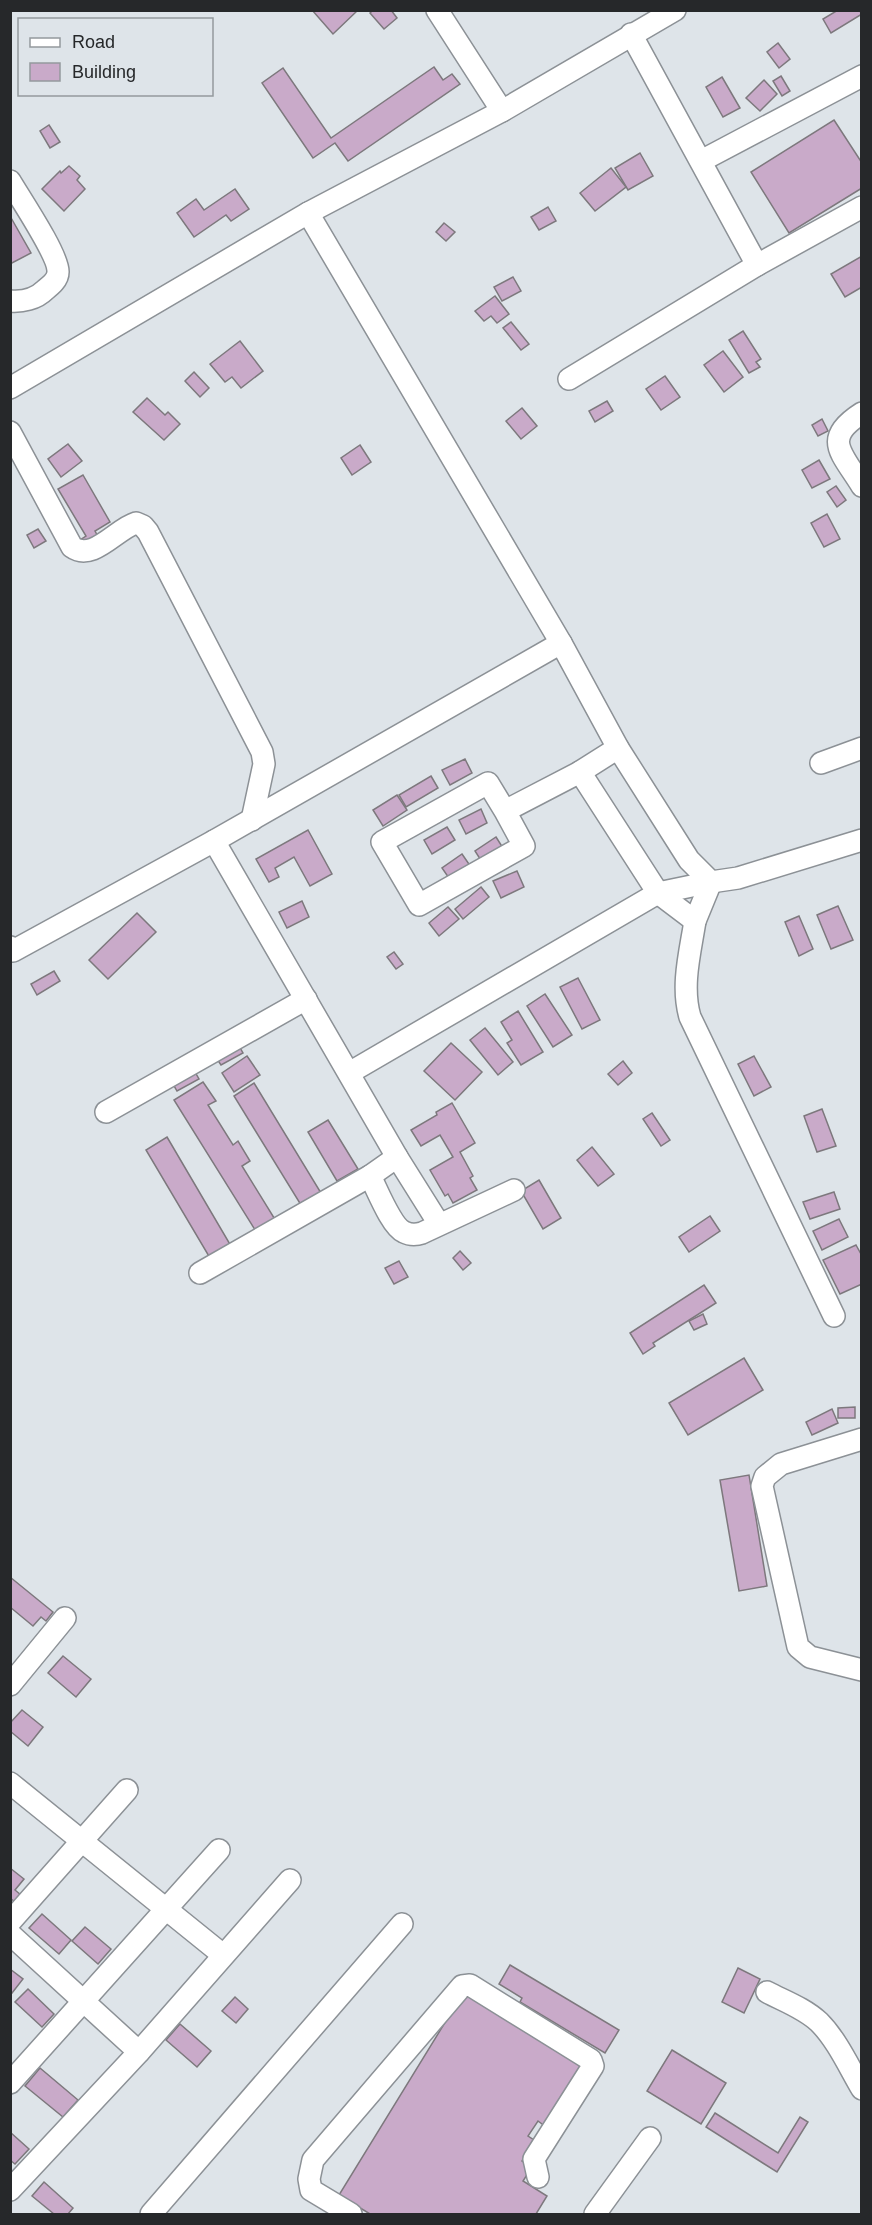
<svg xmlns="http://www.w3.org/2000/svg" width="872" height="2225" viewBox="0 0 872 2225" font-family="Arial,sans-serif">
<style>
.building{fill:#c9aac9;stroke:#7d787d;stroke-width:1.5}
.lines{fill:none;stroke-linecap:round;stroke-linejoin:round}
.minor-casing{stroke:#8c9196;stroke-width:24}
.minor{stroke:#fff;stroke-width:21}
</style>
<rect width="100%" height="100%" fill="#dee4e9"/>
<g class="building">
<path d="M312 10H358L333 34Z"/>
<path d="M373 10H391L397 18 384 29 370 13Z"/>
<path d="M838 10H859L862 14 831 33 823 19Z"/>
<path d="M778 43 790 59 779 68 767 52Z"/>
<path d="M434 67 443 80 452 74 460 84 348 161 335 143 313 158 262 83 283 68 331 138Z"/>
<path d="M781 76 790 91 782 96 773 81Z"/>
<path d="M722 77 740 108 723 117 706 87Z"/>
<path d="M764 80 777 94 760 111 746 98Z"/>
<path d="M834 120 862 163V188L789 233 751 172Z"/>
<path d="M49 125 60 142 50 148 40 131Z"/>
<path d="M640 153 653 176 628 190 615 168Z"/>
<path d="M69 166 80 176 77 180 85 189 64 211 42 189 60 171 61 173Z"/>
<path d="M611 168 626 187 595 211 580 193Z"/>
<path d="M235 189 249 209 231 221 226 215 194 237 177 213 196 199 204 210Z"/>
<path d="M548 207 556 221 539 230 531 217Z"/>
<path d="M10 216 31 253 10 264Z"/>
<path d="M444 223 455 232 446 241 436 232Z"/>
<path d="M862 256V287L845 297 831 274Z"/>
<path d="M513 277 521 291 502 301 494 287Z"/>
<path d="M495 296 509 314 497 323 491 316 484 321 475 311Z"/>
<path d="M511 322 529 344 521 350 503 328Z"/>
<path d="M743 331 761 359 756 362 760 367 749 373 729 340Z"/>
<path d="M240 341 263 371 241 388 232 377 225 382 210 364Z"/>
<path d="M723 351 743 377 724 392 704 365Z"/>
<path d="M194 372 209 388 200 397 185 381Z"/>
<path d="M665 376 680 397 661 410 646 389Z"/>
<path d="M147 398 165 415 168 412 180 424 164 440 133 412Z"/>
<path d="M607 401 613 411 595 422 589 411Z"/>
<path d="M522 408 537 426 521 439 506 421Z"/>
<path d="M822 419 828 431 818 436 812 425Z"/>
<path d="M68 444 82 461 61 477 48 459Z"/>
<path d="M360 445 371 462 352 475 341 458Z"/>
<path d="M819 460 830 479 812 488 802 470Z"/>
<path d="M83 475 110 522 95 531 100 540 85 549 80 540 86 536 58 489Z"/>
<path d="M836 486 846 500 837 507 827 492Z"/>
<path d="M827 514 840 539 824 547 811 523Z"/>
<path d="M38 529 46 541 34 548 27 535Z"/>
<path d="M465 759 472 773 450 785 442 770Z"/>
<path d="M431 776 438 788 406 807 399 795Z"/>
<path d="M397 795 407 810 383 826 373 810Z"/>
<path d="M481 809 487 823 466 834 459 820Z"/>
<path d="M447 827 455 840 432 854 424 840Z"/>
<path d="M308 830 332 874 310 886 294 857 275 868 279 877 269 882 256 859Z"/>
<path d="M496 837 503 848 482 862 475 851Z"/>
<path d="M462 854 471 867 451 881 442 868Z"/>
<path d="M517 871 524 887 501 898 493 881Z"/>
<path d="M481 887 489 897 463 919 455 909Z"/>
<path d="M302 901 309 917 287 928 279 912Z"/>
<path d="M838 906 853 940 831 949 817 915Z"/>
<path d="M448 907 459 919 439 936 429 923Z"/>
<path d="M137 913 156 932 108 979 89 960Z"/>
<path d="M799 916 813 949 799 956 785 922Z"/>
<path d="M394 952 403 964 396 969 387 957Z"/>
<path d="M54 971 60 981 37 995 31 984Z"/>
<path d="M578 978 600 1020 582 1029 560 987Z"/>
<path d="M545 994 572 1035 553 1047 527 1006Z"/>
<path d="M518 1011 543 1052 521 1065 507 1043 512 1040 501 1022Z"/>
<path d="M485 1028 513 1062 498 1075 470 1040Z"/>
<path d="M451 1043 482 1072 455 1100 424 1071Z"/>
<path d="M239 1046 243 1053 221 1065 217 1059Z"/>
<path d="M247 1056 260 1075 234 1092 222 1073Z"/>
<path d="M754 1056 771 1087 754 1096 738 1064Z"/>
<path d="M623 1061 632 1073 618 1085 608 1074Z"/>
<path d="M195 1072 199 1079 177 1091 173 1084Z"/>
<path d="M203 1082 216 1101 208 1105 233 1145 238 1141 250 1161 242 1166 276 1221 257 1233 174 1100Z"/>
<path d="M254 1083 321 1193 301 1205 234 1096Z"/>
<path d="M452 1103 475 1143 460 1152 473 1176 470 1178 477 1190 453 1203 448 1194 445 1196 430 1170 453 1157 440 1135 421 1146 411 1130 437 1115 436 1112Z"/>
<path d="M822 1109 836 1146 817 1152 804 1116Z"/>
<path d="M652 1113 670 1140 661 1146 643 1119Z"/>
<path d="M328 1120 358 1169 337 1181 308 1132Z"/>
<path d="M167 1137 231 1246 210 1258 146 1150Z"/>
<path d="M592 1147 614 1174 598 1186 577 1160Z"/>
<path d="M539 1180 561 1218 543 1229 521 1191Z"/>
<path d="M834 1192 840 1209 810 1219 803 1202Z"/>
<path d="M710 1216 720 1231 689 1252 679 1237Z"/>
<path d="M839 1219 848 1237 822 1250 813 1231Z"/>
<path d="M856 1245 862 1256V1284L840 1294 823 1260Z"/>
<path d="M460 1251 471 1263 463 1270 453 1258Z"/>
<path d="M399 1261 408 1277 394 1284 385 1268Z"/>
<path d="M704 1285 716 1303 653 1343 655 1346 643 1354 630 1333Z"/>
<path d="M703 1314 707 1324 694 1330 689 1321Z"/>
<path d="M744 1358 763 1390 688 1435 669 1403Z"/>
<path d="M855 1407V1418H838V1408Z"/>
<path d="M832 1409 838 1423 812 1435 806 1422Z"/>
<path d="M749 1475 767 1586 739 1591 720 1480Z"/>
<path d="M10 1577 53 1612 46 1621 41 1617 33 1626 10 1607Z"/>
<path d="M63 1656 91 1679 76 1697 48 1673Z"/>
<path d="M22 1710 43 1727 28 1746 10 1731V1723Z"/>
<path d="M10 1868 24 1879 15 1890 21 1895 15 1902 10 1898Z"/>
<path d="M42 1914 71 1940 59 1954 29 1928Z"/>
<path d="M85 1927 111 1949 98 1964 72 1941Z"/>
<path d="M510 1965 619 2030 605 2053 520 2002 522 1998 499 1984Z"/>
<path d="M738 1968 760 1979 744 2013 722 2002Z"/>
<path d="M10 1969 23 1979 12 1993 10 1992Z"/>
<path d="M28 1989 54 2014 42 2027 15 2002Z"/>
<path d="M465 1990 588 2066 546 2127 538 2121 528 2136 534 2140 522 2161 532 2167 523 2181 547 2196 536 2214H370L339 2195Z"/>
<path d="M235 1997 248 2009 236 2023 222 2011Z"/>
<path d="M180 2024 211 2051 197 2067 166 2040Z"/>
<path d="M672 2050 726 2083 701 2124 647 2091Z"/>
<path d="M40 2068 78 2100 63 2117 25 2086Z"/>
<path d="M715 2113 778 2153 800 2117 808 2122 777 2172 706 2127Z"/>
<path d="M10 2132 29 2149 15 2164 10 2160Z"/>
<path d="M44 2182 73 2208 68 2214H54L32 2196Z"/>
</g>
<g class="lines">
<g class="minor-casing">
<g id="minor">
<path d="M437 10 502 111"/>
<path d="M631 34 757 265"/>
<path d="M701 161 862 76"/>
<path d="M10 181C20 198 59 256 58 272 58 280 50 286 45 290 36 299 22 302 10 301"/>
<path d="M308 213 561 643 618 748 689 860 711 882 738 878 862 840"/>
<path d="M569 379 757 265 862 207"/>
<path d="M10 388 308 213 502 111 675 10"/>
<path d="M862 413C821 439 842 453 862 486"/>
<path d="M10 432 72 547C93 562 116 529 136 523L143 526 148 532 262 752 264 764 252 820"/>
<path d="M821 763 862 748"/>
<path d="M580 772 618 748"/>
<path d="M505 811 524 846 419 905 382 842 488 783 505 811 580 772 658 893 695 921 711 882"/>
<path d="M214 841 397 1157 439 1224"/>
<path d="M695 921C690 953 681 986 690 1017L834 1316"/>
<path d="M10 947 13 951 214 841 561 643"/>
<path d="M349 1073 658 893 711 882"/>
<path d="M106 1112 306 999"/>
<path d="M370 1176C377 1189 391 1226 404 1232 410 1235 416 1235 422 1233L514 1190"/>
<path d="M200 1273 370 1176 397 1157"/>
<path d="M862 1439 781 1464 765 1477 762 1486 798 1647 810 1657 862 1670"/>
<path d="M10 1685 65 1618"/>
<path d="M10 1783 223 1955"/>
<path d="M10 1922 127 1790"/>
<path d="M10 1934 139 2052"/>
<path d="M767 1992C784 2001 804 2008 819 2022 837 2040 849 2067 862 2089"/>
<path d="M10 2083 219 1850"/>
<path d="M10 2190 139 2052 290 1880"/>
<path d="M151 2214 402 1924"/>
<path d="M351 2214 311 2190 309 2179 313 2160 462 1986 470 1985 591 2060 593 2066 534 2159 538 2177"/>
<path d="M595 2214 650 2138"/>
</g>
</g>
<use href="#minor" class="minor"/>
</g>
<rect width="872" height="2225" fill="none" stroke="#26282a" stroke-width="24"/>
<rect x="18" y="18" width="195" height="78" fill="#dee4e9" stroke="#94999d" stroke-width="1.5"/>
<rect x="30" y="38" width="30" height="9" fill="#ffffff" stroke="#94999d" stroke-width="1.5"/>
<text x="72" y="48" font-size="18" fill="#26282a">Road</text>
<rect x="30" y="63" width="30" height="18" fill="#c9aac9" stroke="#94999d" stroke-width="1.5"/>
<text x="72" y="78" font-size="18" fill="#26282a">Building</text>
</svg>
